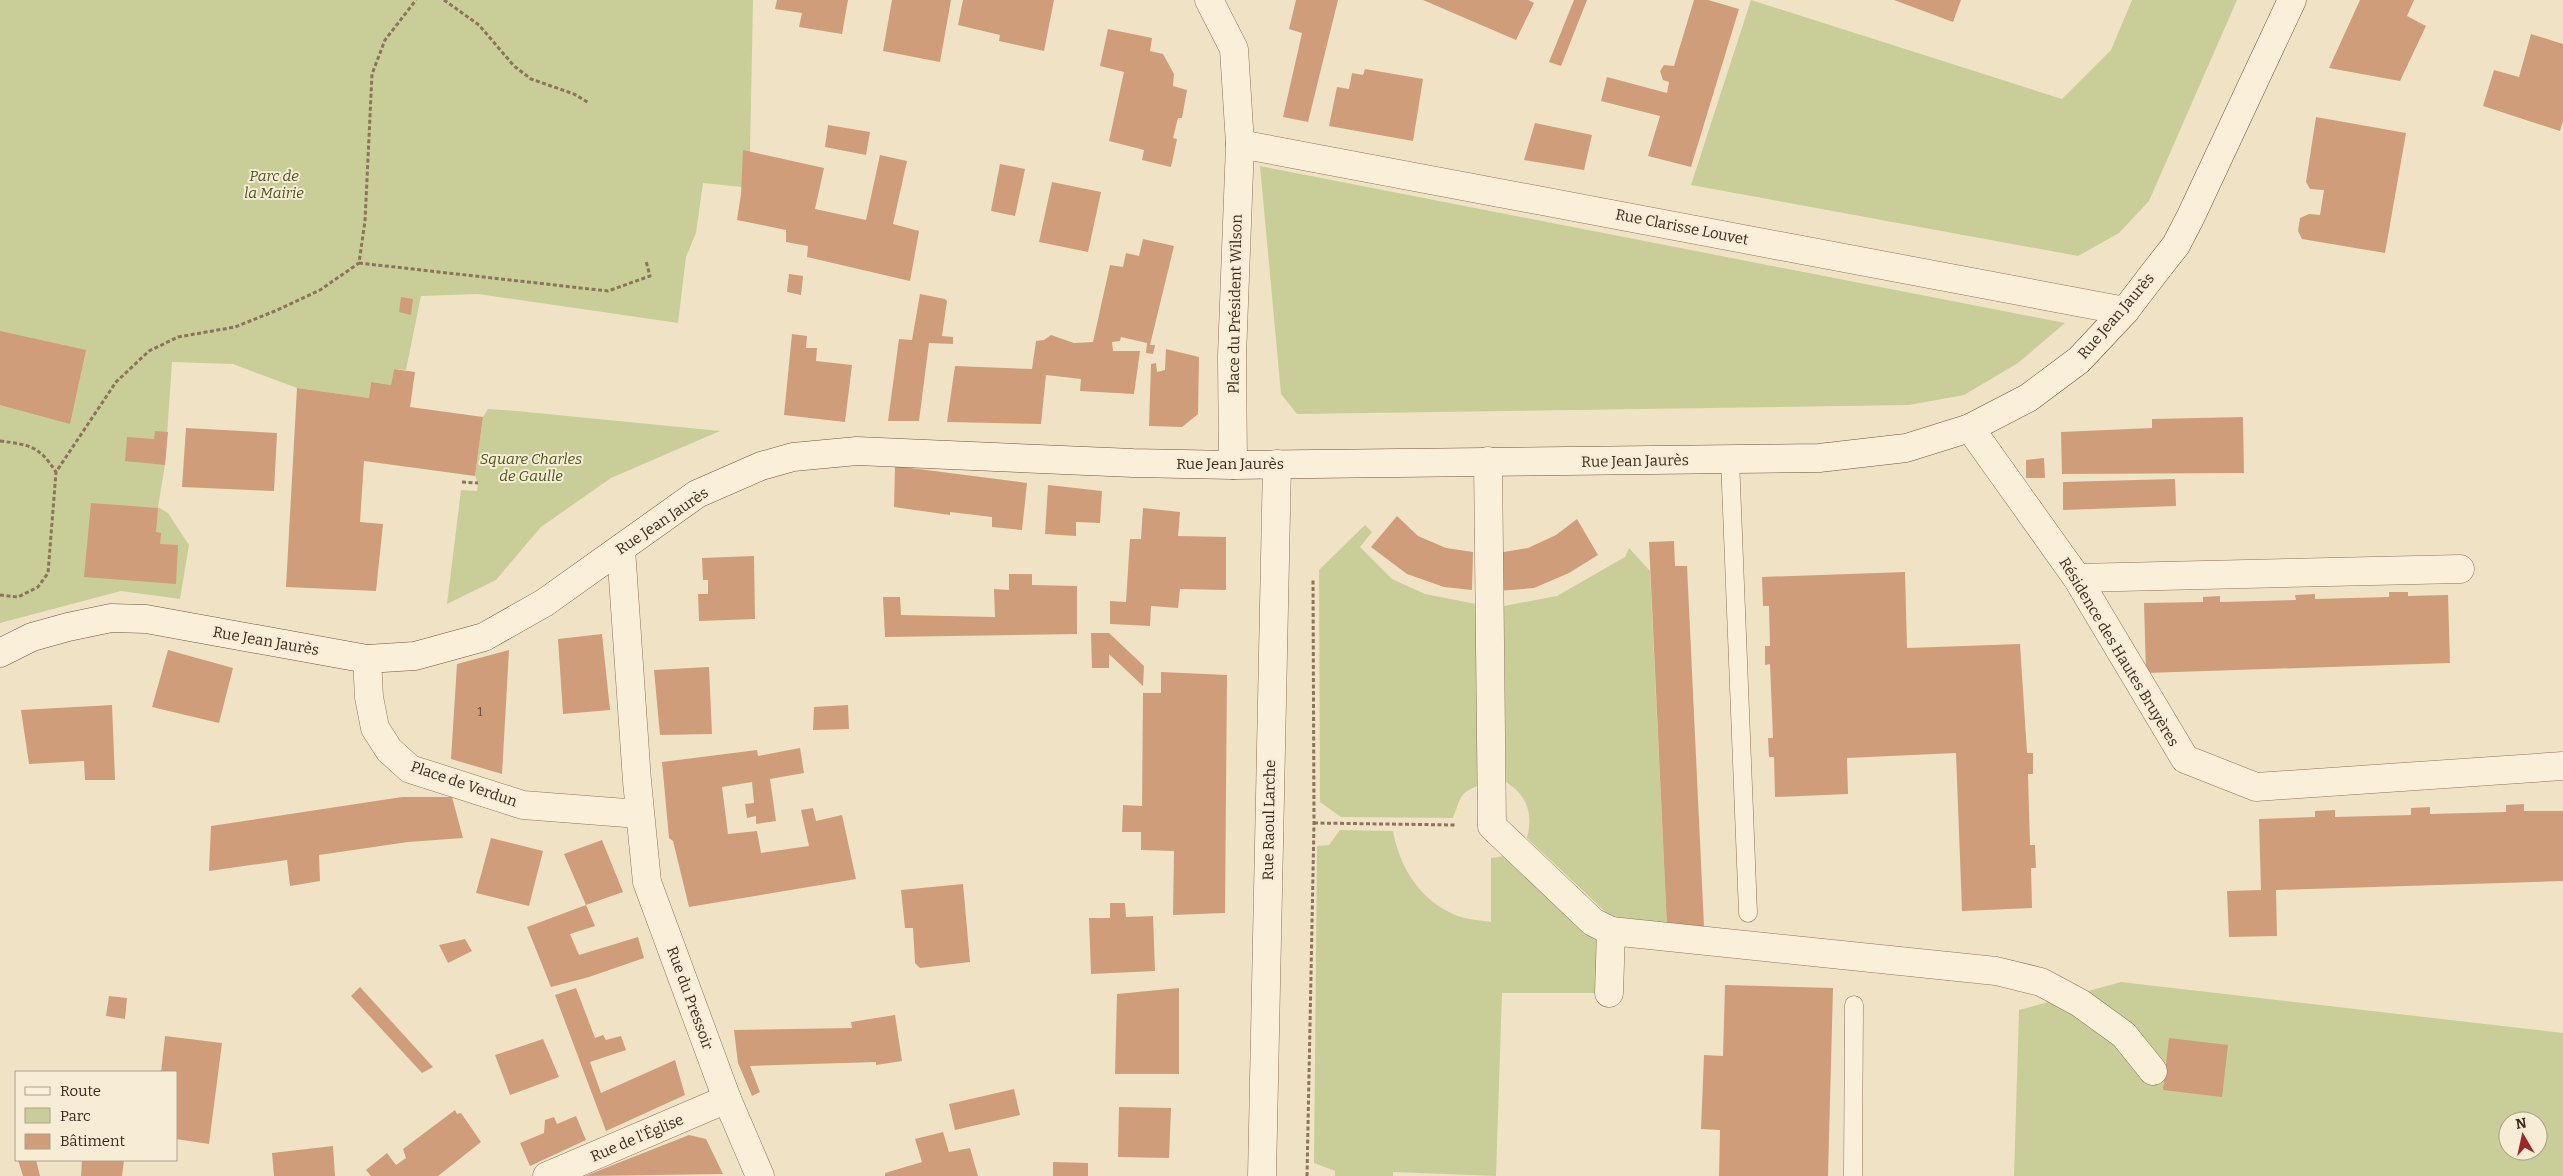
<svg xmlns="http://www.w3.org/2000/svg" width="2563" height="1176" viewBox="0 0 2563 1176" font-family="Bitter,serif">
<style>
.green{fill:#c9ce98;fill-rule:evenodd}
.building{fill:#cf9d7a}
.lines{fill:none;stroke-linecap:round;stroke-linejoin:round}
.lane-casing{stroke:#8b745a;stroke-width:19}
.street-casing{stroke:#8b745a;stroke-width:29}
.secondary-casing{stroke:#6d553d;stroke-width:29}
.path{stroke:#8b745a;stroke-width:3;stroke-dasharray:4 2.5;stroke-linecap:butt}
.lane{stroke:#faf0d9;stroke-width:18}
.street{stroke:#faf0d9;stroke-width:28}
.secondary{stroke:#faf0d9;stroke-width:28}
.labels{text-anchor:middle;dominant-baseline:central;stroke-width:4;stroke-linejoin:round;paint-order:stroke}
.number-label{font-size:12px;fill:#604836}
.park-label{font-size:15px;font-style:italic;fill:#4c5825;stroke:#f7edd5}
.street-label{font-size:15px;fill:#3b2c1f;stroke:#f7edd5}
</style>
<rect width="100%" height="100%" fill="#f0e3c5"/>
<g class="green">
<path d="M0 0H753L750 152 742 187 703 183 696 233 686 257 678 323 478 294 421 296 406 370 394 369 391 385 371 382 369 398 297 388 233 364 172 362 165 465 158 507 168 513 189 545 180 599 121 591 0 623Z"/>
<path d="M1751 0 2062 99 2111 50 2132 0H2237L2149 201 2119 233 2078 256 1691 185Z"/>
<path d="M1260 166 2065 323 2018 363 1964 395 1909 405 1297 414 1281 394Z"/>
<path d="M488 409 517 411 720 431 611 478 541 527 496 580 447 604 461 490 477 491 478 483 475 476 483 417Z"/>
<path d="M1365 525 1372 532 1360 547 1392 579 1425 594 1476 604 1481 785C1458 792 1461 799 1453 818L1341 817 1320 802 1319 570Z"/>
<path d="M1629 548 1650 571 1667 927 1613 919 1527 838C1533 814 1528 796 1506 782L1504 606 1557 596 1625 557Z"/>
<path d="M1340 830 1393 831C1399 864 1417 896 1449 912 1461 919 1477 920 1491 922V858L1510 855 1600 942 1599 993H1502L1496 1176 1393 1172V1176H1335V1171L1314 1163 1317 846 1329 845Z"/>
<path d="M2121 982 2563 1033V1176H2014L2019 1010ZM2508 1121H2538V1151H2508Z"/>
</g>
<g class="building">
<path d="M777 0H848L842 34 799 27 802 13 775 9Z"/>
<path d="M892 0H951L940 62 883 51Z"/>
<path d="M963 0H1054L1044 51 999 41 1000 35 958 25Z"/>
<path d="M1296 0H1338L1308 122 1283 117 1302 33 1289 29Z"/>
<path d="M1423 0H1528L1534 3 1516 40Z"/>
<path d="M1574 0H1587L1561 66 1549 62Z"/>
<path d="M1694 0H1708L1739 9 1691 167 1648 156 1660 116 1601 101 1607 77 1667 93 1669 82 1663 80 1660 71 1664 65 1674 66Z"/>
<path d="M1894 0H1961L1953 22Z"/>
<path d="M2360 0H2414L2407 16 2426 26 2400 81 2329 68Z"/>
<path d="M1108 29 1152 38 1150 51 1163 54 1174 74 1173 86 1187 90 1182 118H1178L1173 138 1177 139 1171 167 1142 160 1144 150 1109 141 1124 72 1100 66Z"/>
<path d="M2531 34 2563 44V121L2560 131 2483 106 2494 70 2519 77Z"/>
<path d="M1365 69 1423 79 1413 141 1329 126 1337 87 1349 89 1352 73 1363 75Z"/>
<path d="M2316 117 2406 133 2385 253 2302 239 2298 231 2300 218 2309 214 2320 215 2324 190 2310 189 2306 182Z"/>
<path d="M1535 123 1592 135 1584 170 1524 160Z"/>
<path d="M828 125 870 132 866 155 825 147Z"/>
<path d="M743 150 824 168 815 209 866 220 880 155 907 161 893 224 919 231 910 281 807 257 808 246 786 242V230L737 220 741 194Z"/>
<path d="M1000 164 1025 169 1015 216 991 211Z"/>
<path d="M1052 182 1101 192 1088 252 1039 242Z"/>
<path d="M1143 239 1174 246 1150 345H1155L1153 354 1146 353 1147 343 1121 337 1120 341 1112 342 1113 351H1140L1134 394 1080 391 1081 379 1046 375 1041 424 947 422 955 366 1032 369 1036 341 1044 340 1051 335 1074 343 1093 342 1110 265 1123 267 1126 253 1139 256Z"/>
<path d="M789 274 803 276 801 295 787 292Z"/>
<path d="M920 294 945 299 947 301 942 336 953 337V344L929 343 919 421H888L899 339 912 340Z"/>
<path d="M401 297 413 299 411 315 399 312Z"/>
<path d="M0 331 86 350 70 424 0 405Z"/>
<path d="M792 334 807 336 806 348H817L816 361 852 365 845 422 784 415Z"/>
<path d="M1166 349 1199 357 1198 414 1182 427 1149 426 1151 364 1156 363 1157 372 1165 370Z"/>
<path d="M394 369 415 372 410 407 483 417 475 476 364 461 360 522 383 524 376 591 286 587 297 388 369 398 371 382 391 385Z"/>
<path d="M2243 417 2244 473 2062 474 2061 432 2152 428V419Z"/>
<path d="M186 428 277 433 274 491 182 487Z"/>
<path d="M155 431 168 432 165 465 125 461 127 437 154 439Z"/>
<path d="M2044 458 2045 478H2026V460Z"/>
<path d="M895 466 1027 483 1022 530 992 527V517L950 512V515L894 507Z"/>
<path d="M2175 479 2176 506 2063 510V482Z"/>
<path d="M1048 485 1102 491 1100 523 1076 522V536L1045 534Z"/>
<path d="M91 503 158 508 156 532 161 533 160 544 178 545 176 584 84 577Z"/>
<path d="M1143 508 1180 512 1178 536 1226 537V590L1180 589 1178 608 1151 606 1150 626 1110 624V601L1126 602 1130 539H1141Z"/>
<path d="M1397 516 1418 536 1446 548 1473 552 1472 590 1444 587 1407 574 1371 547Z"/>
<path d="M1577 519 1598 555 1569 573 1534 588 1498 591V553L1528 548 1556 535Z"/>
<path d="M1674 541 1675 566H1687L1704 926 1667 927 1649 542Z"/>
<path d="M754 556 755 619 699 621 698 594H708V580H703L702 558Z"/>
<path d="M1905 572 1907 648 2020 644 2027 753H2033V774H2028L2030 845H2035L2036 868H2031L2032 908 1962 911 1956 753 1847 758 1848 794 1775 797 1774 757H1769L1768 738H1773L1770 664 1765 665V646H1770L1769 606H1763L1762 577Z"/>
<path d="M1009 574H1032V585L1077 586V634L885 637 883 597H900L901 615 995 617 994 589 1009 590Z"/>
<path d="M2389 592H2408V596L2448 595 2450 663 2146 673 2144 603 2203 602V597L2220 596V602L2296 600 2295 595 2315 594V599L2389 597Z"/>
<path d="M1091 633H1109L1144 666 1143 686 1109 654V668H1092Z"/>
<path d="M602 634 610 710 563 714 558 639Z"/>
<path d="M168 650 233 668 219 723 152 707Z"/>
<path d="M509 650 502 774 451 759 457 664Z"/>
<path d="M709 667 712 734 660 735 654 670Z"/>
<path d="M1161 672 1227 675 1225 913 1173 915 1174 851 1141 850V832H1122L1123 805 1142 806 1143 693H1161Z"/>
<path d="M112 705 115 780H85L84 761 29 764 21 710Z"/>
<path d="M848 705 849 729 813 730 814 707Z"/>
<path d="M800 748 804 773 770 779 776 821 756 824V816L747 818 745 804 754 803 752 782 722 787 728 834 757 831 761 853 809 846 801 810 813 808 816 821 842 815 856 879 689 907 673 841 669 838 662 762 757 750 758 756Z"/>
<path d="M402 797H452L463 838 408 842 319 855 320 881 290 886 287 860 209 871 211 826Z"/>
<path d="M2524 804V811H2563V881L2276 890 2277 936 2229 937 2227 891 2261 890 2259 819 2315 817V811L2335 810V817L2411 815V808L2430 807V814L2506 812V805Z"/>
<path d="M491 838 543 851 529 906 476 893Z"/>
<path d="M602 840 623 892 586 905 595 926 570 934 579 955 638 937 644 958 589 977 551 987 527 927 586 905 564 854Z"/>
<path d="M963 884 970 962 920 968 915 963 913 928H905L901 890Z"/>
<path d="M1110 903H1125L1126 917 1153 916 1155 971 1091 974 1089 918H1110Z"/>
<path d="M465 939 472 951 448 963 439 945Z"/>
<path d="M1725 985 1833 988 1828 1176H1719L1720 1130 1701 1129 1704 1055 1723 1056Z"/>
<path d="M360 987 433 1067 422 1073 351 996Z"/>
<path d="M576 988 595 1038 603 1035 606 1040 621 1036 626 1050 590 1062 601 1093 675 1060 685 1095 606 1131 555 995Z"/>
<path d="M1179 988V1074H1115L1117 994Z"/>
<path d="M109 996 127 998 125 1019 106 1016Z"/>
<path d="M895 1015 902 1061 876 1065V1062L750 1066 760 1092 752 1096 738 1063 734 1030 852 1028 851 1022Z"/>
<path d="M165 1036 222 1043 209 1144 176 1139V1072H161Z"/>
<path d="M2169 1038 2228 1045 2222 1097 2163 1090Z"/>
<path d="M543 1039 559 1077 510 1095 495 1055Z"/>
<path d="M1014 1089 1020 1115 955 1130 949 1104Z"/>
<path d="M1119 1107 1171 1108 1169 1158 1118 1157Z"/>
<path d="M455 1110 457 1114 461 1113 481 1142 438 1176H371L366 1170 387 1153 396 1165 406 1158 403 1149Z"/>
<path d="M576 1116 586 1140 530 1166 520 1143 544 1133 545 1120 554 1117 557 1124Z"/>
<path d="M943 1132 949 1152 970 1148 978 1176H885V1173L922 1162 915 1139Z"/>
<path d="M689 1135 706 1139 723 1174 585 1176Z"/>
<path d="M333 1146 335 1176H274L272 1153Z"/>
<path d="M18 1160H36L40 1176H23Z"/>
<path d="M82 1160H124L122 1176H81Z"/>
<path d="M1053 1162 1088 1163V1176H1053Z"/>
</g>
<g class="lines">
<g class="lane-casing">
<g id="lane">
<path d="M1730 459 1748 913"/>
<path d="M1853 1176 1854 1005"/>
</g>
</g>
<g class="street-casing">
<g id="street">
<path d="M1209 0 1234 49 1240 144 1232 356 1233 465"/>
<path d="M1240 144 2125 311"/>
<path d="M1970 428 2077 578 2185 759 2256 787 2563 766"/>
<path d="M1488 461 1492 826 1593 922 1611 931 1996 971 2041 982 2080 1003 2124 1035 2153 1071"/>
<path d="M621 549 637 781 647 882 727 1099 760 1176"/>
<path d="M2077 578 2460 569"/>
<path d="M367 659 369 697 375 728 389 750 410 769 523 805 639 814"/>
<path d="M1609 993 1611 931"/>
<path d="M547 1176 727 1099"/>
<path d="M1262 1176 1277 464"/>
</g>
</g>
<g class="secondary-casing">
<path id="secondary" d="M0 653 32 637 68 627 111 618 146 619 367 659 415 656 484 637 544 603 697 494 761 466 793 457 857 451 1133 463 1233 465 1819 458 1906 448 1970 428 2028 398 2079 360 2125 311 2154 273 2176 245 2191 216 2292 0"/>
</g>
<g class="path">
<path d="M444 0 479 25 514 66 531 79 574 94 589 103"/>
<path d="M359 263 608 291 650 276 646 261"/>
<path d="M0 441C31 445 39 446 56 472"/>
<path d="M462 482 478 483"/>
<path d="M0 595 18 597 38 587 48 573 56 472 116 382 149 351 178 337 235 327 275 311 320 290 359 263 365 221 372 74 385 40 416 0"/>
<path d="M1314 823 1456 825"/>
<path d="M1307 1176 1314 823 1313 579"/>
</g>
<use href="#lane" class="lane"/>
<use href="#street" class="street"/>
<use href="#secondary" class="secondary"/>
</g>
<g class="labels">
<g class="number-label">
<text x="480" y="712">1</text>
</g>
<g class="park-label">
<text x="274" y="176">Parc de<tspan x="274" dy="17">la Mairie</tspan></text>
<text x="531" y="459">Square Charles<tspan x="531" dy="17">de Gaulle</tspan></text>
</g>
<g class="street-label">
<text transform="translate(1682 227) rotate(11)">Rue Clarisse Louvet</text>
<text transform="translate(1235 304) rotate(-89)">Place du Président Wilson</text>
<text transform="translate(2116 316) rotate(-49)">Rue Jean Jaurès</text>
<text transform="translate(1635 461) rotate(-1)">Rue Jean Jaurès</text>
<text x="1230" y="464">Rue Jean Jaurès</text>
<text transform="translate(662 521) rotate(-34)">Rue Jean Jaurès</text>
<text transform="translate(266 641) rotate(10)">Rue Jean Jaurès</text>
<text transform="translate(2119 652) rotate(59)">Résidence des Hautes Bruyères</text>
<text transform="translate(464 784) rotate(19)">Place de Verdun</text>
<text transform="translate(1269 820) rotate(-89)">Rue Raoul Larche</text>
<text transform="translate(690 998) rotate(70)">Rue du Pressoir</text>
<text transform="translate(637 1138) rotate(-23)">Rue de l'Église</text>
</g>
</g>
<rect x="15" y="1071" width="162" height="90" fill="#f7edd5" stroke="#aca08c"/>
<rect x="25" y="1087" width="25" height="8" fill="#faf0d9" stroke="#aca08c"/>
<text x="60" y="1096" font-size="15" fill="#3b2c1f">Route</text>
<rect x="25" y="1108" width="25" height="15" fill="#c9ce98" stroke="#aca08c"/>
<text x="60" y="1121" font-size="15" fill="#3b2c1f">Parc</text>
<rect x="25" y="1134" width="25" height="15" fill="#cf9d7a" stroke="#aca08c"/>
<text x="60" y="1146" font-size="15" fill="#3b2c1f">Bâtiment</text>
<g transform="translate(2523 1136) rotate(351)"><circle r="24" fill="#f7edd5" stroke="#aca08c"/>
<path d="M0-4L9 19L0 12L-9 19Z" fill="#9d282a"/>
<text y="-8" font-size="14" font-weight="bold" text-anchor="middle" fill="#3b2c1f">N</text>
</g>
</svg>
